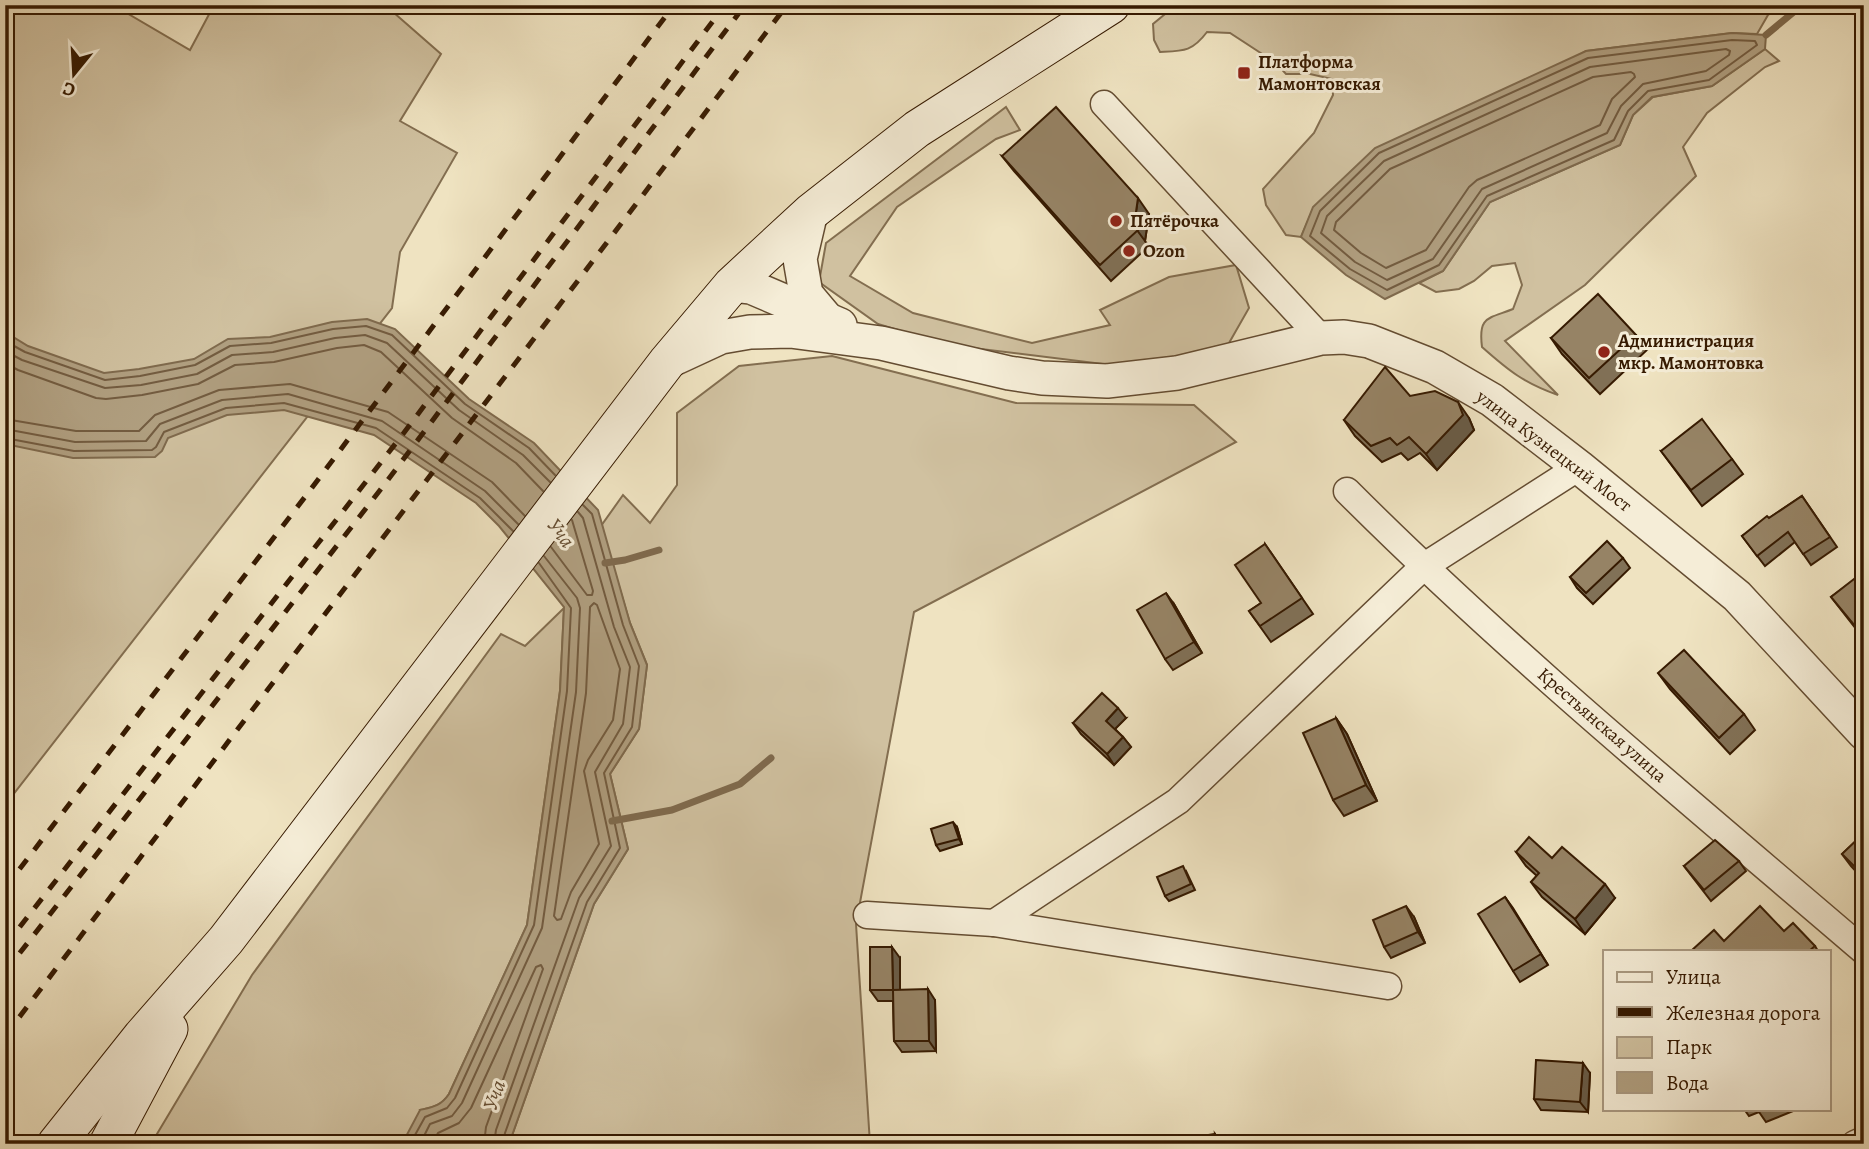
<svg xmlns="http://www.w3.org/2000/svg" width="1869" height="1149" viewBox="0 0 1869 1149" font-family="Alegreya,serif">
<style>
.green{fill:#d0c1a0;stroke:#836e50;stroke-width:2}
.water{fill:#b09f80;stroke:#7f6a4d;stroke-width:2}
.lines{fill:none;stroke-linecap:round;stroke-linejoin:round}
.shore{stroke:#735c40;stroke-width:2}
.stream{stroke:#7f6a4d;stroke-width:7}
.minor-casing{stroke:#644c31;stroke-width:29}
.tertiary-casing{stroke:#644c31;stroke-width:36}
.secondary-casing{stroke:#361a01;stroke-width:39}
.minor{stroke:#f5edd7;stroke-width:26}
.tertiary{stroke:#f5edd7;stroke-width:33}
.secondary{stroke:#f5edd7;stroke-width:37}
.rail{stroke:#361a01;stroke-width:5;stroke-dasharray:12 12;stroke-linecap:butt}
.wall{fill:#817157;stroke:#361a01;stroke-width:2}
.shaded-wall{fill:#695c47;stroke:#361a01;stroke-width:2}
.building{fill:#968365;stroke:#361a01;stroke-width:2}
.poi-dot{fill:#8f2418;stroke:#f5edd7;stroke-width:2.5}
.labels{text-anchor:middle;dominant-baseline:central;stroke-width:6;stroke-linejoin:round;paint-order:stroke}
.poi-label{font-size:19px;font-weight:bold;fill:#361a01;stroke:#f5edd7;text-anchor:start}
.street-label{font-size:19px;fill:#361a01;stroke:#f5edd7}
.water-label{font-size:21px;font-style:italic;fill:#674f34;stroke:#f5edd7}
</style>
<rect width="100%" height="100%" fill="#efe3c1"/>
<filter id="stains"><feTurbulence type="fractalNoise" baseFrequency=".00286" numOctaves="4"/><feColorMatrix values="0 0 0 0 .2 0 0 0 0 .09 0 0 0 0 .02 0 0 0 .5 -.17"/></filter>
<radialGradient id="worn" r=".72"><stop offset=".6" stop-color="#630" stop-opacity="0"/><stop offset="1" stop-color="#630" stop-opacity=".3"/></radialGradient>
<g class="green">
<path d="M5 5H113L190 50 214 5H385L441 54 400 121 457 153 400 252 392 308 5 805Z"/>
<path d="M1176 5H1782L1768 15 1757 34 1732 33 1586 51 1314 207 1301 237 1286 235 1266 205 1263 189 1314 133 1333 95 1332 79 1310 74H1286L1276 63 1230 33 1207 32C1192 52 1183 51 1160 52L1154 40 1153 24Z"/>
<path d="M1765 49 1779 61 1765 67 1707 113 1683 147 1696 176 1585 285 1505 341 1558 395C1524 383 1509 371 1482 347 1478 316 1488 319 1513 309L1522 285 1515 263 1492 266 1474 281 1459 289 1436 292 1419 283 1443 271 1490 202 1620 145 1633 115 1653 97 1712 86Z"/>
<path d="M1006 107 1020 130 996 139 897 207 850 276 913 313 1032 343 1110 325 1100 310 1169 277 1236 265 1249 308 1225 350 1111 365 948 345 878 324 819 282 826 243Z"/>
<path d="M832 356 1016 403 1194 405 1236 442 914 612 856 924 870 1144H509L594 904 628 849 610 774 639 729 647 665 630 623 601 526 623 495 650 523 677 485V413L739 366Z"/>
<path d="M564 608 560 691 527 925 449 1094C441 1106 433 1107 420 1110L438 1144H151L252 975 501 634 525 646Z"/>
</g>
<g class="water">
<path d="M1732 33 1766 35 1765 49 1712 86 1652 97 1633 115 1620 145 1490 202 1443 271 1385 299 1346 275 1301 237 1313 207 1375 148 1586 51Z"/>
<path d="M367 319 395 329 469 399 534 443 598 510 630 623 647 665 639 729 610 774 628 849 594 904 509 1144H402L420 1110C433 1107 441 1106 449 1094L527 925 560 691 564 607 499 526 476 503 374 435 284 410 227 415 168 438 162 451 155 457 73 458 5 444V332L28 346 104 373 139 369 194 359 228 339 270 337 332 322Z"/>
</g>
<g class="lines">
<g class="shore">
<path d="M1732 40 1755 41 1757 45 1709 80 1648 91 1628 111 1614 140 1487 196 1439 265 1387 290 1350 269 1310 236 1320 211 1379 153 1588 58Z"/>
<path d="M1726 49 1730 51 1729 55 1706 71 1643 84 1621 106 1607 133 1482 189 1433 259 1387 280 1355 262 1321 233 1327 216 1384 161 1590 67Z"/>
<path d="M1631 72 1634 74 1635 77 1612 99 1600 125 1477 180 1469 187 1426 250 1386 268 1361 253 1334 230 1336 222 1390 169 1593 77Z"/>
<path d="M5 341 25 352 105 380 140 376 195 365 230 346 271 343 333 329 366 326 392 335 465 404 529 448 555 475"/>
<path d="M5 351 22 360 105 388 141 385 197 374 232 355 273 352 335 338 365 335 387 343 459 410 523 455 550 482"/>
<path d="M5 363 18 370 96 398 106 399 142 395 198 384 235 365 274 362 337 348 364 345 381 352 452 418 516 463 543 491"/>
<path d="M5 419 76 431H139L155 415 219 390 290 384 388 412 492 482 525 516"/>
<path d="M5 429 75 442 146 441 160 424 222 400 288 394 382 421 485 491 518 524"/>
<path d="M5 438 74 451 152 450 156 447 164 432 226 408 284 403 376 428 480 498 513 531"/>
<path d="M551 547 587 595H592L593 591 572 520"/>
<path d="M594 603 597 605 620 669 613 720 588 760 584 771 599 844 571 892 561 919 557 920 554 916 586 693 590 607Z"/>
<path d="M410 1144 425 1117 447 1108 455 1098 534 925 567 691 571 608 539 563"/>
<path d="M420 1144 430 1124 452 1116 462 1103 542 928 576 692 580 608 577 598 544 556"/>
<path d="M432 1144 438 1133 459 1123 471 1108 536 967 541 965 543 969 486 1127 484 1144"/>
<path d="M494 1144 496 1130 579 898 611 846 595 772 623 724 630 667 614 627 583 518 578 512"/>
<path d="M503 1144 505 1133 587 902 620 848 604 773 632 727 639 666 623 625 592 514 583 505"/>
</g>
<g class="stream">
<path d="M1766 35 1802 5"/>
<path d="M605 563 625 560 659 550"/>
<path d="M612 821 672 810 740 784 771 758"/>
</g>
<g class="minor-casing">
<g id="minor">
<path d="M1104 104 1321 338"/>
<path d="M1347 491C1510 654 1689 801 1864 951"/>
<path d="M867 915 994 923 1388 986"/>
<path d="M994 923 1178 801 1423 567 1579 467"/>
<path d="M1855 1144 1864 1140"/>
</g>
</g>
<g class="tertiary-casing">
<g id="tertiary">
<path d="M811 212 800 259 806 294 827 319"/>
<path d="M732 285 751 287 840 325"/>
<path d="M667 362 721 337 750 332 790 331 881 343 1009 373 1042 378 1107 381 1177 373 1321 338 1344 337 1369 341 1435 367 1492 400 1579 467 1737 596 1864 733"/>
</g>
</g>
<g class="secondary-casing">
<g id="secondary">
<path d="M56 1144 142 1036 226 940 667 362 732 285 811 212 917 129 1111 5"/>
<path d="M108 1144 169 1029"/>
</g>
</g>
<use href="#minor" class="minor"/>
<use href="#tertiary" class="tertiary"/>
<use href="#secondary" class="secondary"/>
<g class="rail">
<path d="M5 888 308 493 674 5"/>
<path d="M5 946 403 434 725 5"/>
<path d="M5 972 381 489 745 5"/>
<path d="M5 1036 787 5"/>
</g>
</g>
<g class="wall">
<path d="M1002 156 1149 214 1145 241 1149 246 1111 281 1014 171Z"/>
<path d="M1636 335 1647 350 1600 394 1562 354 1551 338Z"/>
<path d="M1410 396 1469 418 1474 430 1437 470 1420 453 1408 460 1401 453 1382 462 1355 436 1344 420Z"/>
<path d="M1661 451 1732 459 1743 474 1702 506Z"/>
<path d="M1802 496 1837 547 1811 565 1795 542 1765 566 1742 536Z"/>
<path d="M1265 544 1313 614 1271 642 1249 611 1261 603Z"/>
<path d="M1623 558 1630 568 1593 604 1577 588 1570 577Z"/>
<path d="M1864 573V639L1831 597Z"/>
<path d="M1174 604 1202 653 1173 670 1165 659Z"/>
<path d="M1658 673 1744 714 1755 730 1730 754 1670 689Z"/>
<path d="M1126 718 1115 729 1123 737 1131 747 1114 765 1081 734 1073 723Z"/>
<path d="M1336 718 1347 734 1377 801 1344 816 1333 800Z"/>
<path d="M957 827 962 844 940 851 936 845Z"/>
<path d="M1864 833V880L1851 866 1842 854Z"/>
<path d="M1516 852 1552 858 1615 898 1585 934 1542 897 1531 882 1537 876 1526 866Z"/>
<path d="M1739 861 1746 871 1711 901 1684 866Z"/>
<path d="M1186 871 1195 890 1169 901 1165 896Z"/>
<path d="M1505 897 1548 965 1520 982 1513 971Z"/>
<path d="M1414 917 1425 943 1391 958 1384 947Z"/>
<path d="M1784 931 1815 946 1818 951H1691L1724 941Z"/>
<path d="M900 958V990L935 1000 936 1051 902 1052 894 1041 893 1001H878L870 990Z"/>
<path d="M1590 1073 1588 1112 1541 1110 1534 1099Z"/>
<path d="M1744 1109H1798L1766 1122 1759 1112 1749 1116Z"/>
</g>
<g class="shaded-wall">
<path d="M1138 198 1149 214 1145 241 1134 226Z"/>
<path d="M1458 402 1469 418 1474 430 1437 470 1426 454Z"/>
<path d="M1166 593 1174 604 1202 653 1194 642Z"/>
<path d="M1118 708 1126 718 1113 731 1106 721Z"/>
<path d="M1336 718 1347 734 1377 801 1366 785Z"/>
<path d="M1123 737 1131 747 1114 765 1107 754Z"/>
<path d="M953 822 957 827 962 844 959 839Z"/>
<path d="M1605 884 1615 898 1585 934 1575 919Z"/>
<path d="M1505 897 1513 908 1548 965 1541 954Z"/>
<path d="M1406 906 1414 917 1425 943 1418 932Z"/>
<path d="M892 947 900 958V1001L893 990Z"/>
<path d="M928 989 935 1000 936 1051 929 1041Z"/>
<path d="M1583 1063 1590 1073 1588 1112 1580 1102Z"/>
<path d="M1215 1134 1222 1144H1216Z"/>
</g>
<g class="building">
<path d="M1056 107 1138 198 1134 226 1138 230 1100 265 1002 156Z"/>
<path d="M1598 294 1636 335 1589 378 1551 338Z"/>
<path d="M1385 367 1410 396 1435 391 1458 402 1463 415 1426 454 1409 437 1397 445 1390 438 1371 446 1344 420Z"/>
<path d="M1702 419 1732 459 1691 490 1661 451Z"/>
<path d="M1802 496 1830 537 1803 554 1788 532 1757 556 1742 536 1767 516 1769 518Z"/>
<path d="M1607 541 1623 558 1586 593 1570 577Z"/>
<path d="M1265 544 1302 598 1260 626 1249 611 1261 603 1235 565Z"/>
<path d="M1863 572 1864 573V637L1831 597Z"/>
<path d="M1166 593 1194 642 1165 659 1137 610Z"/>
<path d="M1684 650 1744 714 1719 738 1658 673Z"/>
<path d="M1102 693 1118 708 1106 721 1123 737 1107 754 1073 723Z"/>
<path d="M1336 718 1366 785 1333 800 1303 733Z"/>
<path d="M953 822 959 839 936 845 931 829Z"/>
<path d="M1864 833V876L1842 854Z"/>
<path d="M1529 837 1552 858 1562 847 1605 884 1575 919 1531 882 1539 873 1516 852Z"/>
<path d="M1715 840 1739 861 1704 890 1684 866Z"/>
<path d="M1183 866 1191 884 1165 896 1157 877Z"/>
<path d="M1505 897 1541 954 1513 971 1478 914Z"/>
<path d="M1406 906 1418 932 1384 947 1373 920Z"/>
<path d="M1760 906 1784 931 1793 923 1815 946 1809 951H1691L1714 930 1724 941Z"/>
<path d="M870 947H892L893 990H870Z"/>
<path d="M928 989 929 1041H894L893 990Z"/>
<path d="M1536 1060 1583 1063 1580 1102 1534 1099Z"/>
<path d="M1215 1134 1216 1144H1166L1165 1142Z"/>
</g>
<g class="poi-dot">
<rect x="1237" y="66" width="14" height="14" rx="3.5"/>
<circle cx="1116" cy="221" r="7"/>
<circle cx="1129" cy="251" r="7"/>
<circle cx="1604" cy="352" r="7"/>
</g>
<g class="labels">
<g class="poi-label">
<text x="1258" y="62">Платформа<tspan x="1258" dy="22">Мамонтовская</tspan></text>
<text x="1130" y="221">Пятёрочка</text>
<text x="1143" y="251">Ozon</text>
<text x="1618" y="341">Администрация<tspan x="1618" dy="22">мкр. Мамонтовка</tspan></text>
</g>
<g class="street-label">
<text transform="translate(1554 451) rotate(37)">улица Кузнецкий Мост</text>
<text transform="translate(1602 725) rotate(41)">Крестьянская улица</text>
</g>
<g class="water-label">
<text transform="translate(561 533) rotate(53)">Уча</text>
<text transform="translate(494 1095) rotate(-71)">Уча</text>
</g>
</g>
<rect width="1869" height="1149" fill="none" stroke="#efe3c1" stroke-width="28"/>
<rect x="7" y="7" width="1855" height="1135" fill="none" stroke="#361a01" stroke-width="3.5"/>
<rect x="14" y="14" width="1841" height="1121" fill="none" stroke="#361a01" stroke-width="2"/>
<rect x="1603" y="950" width="228" height="161" fill="#f5edd7" stroke="#a99981" stroke-width="2"/>
<rect x="1617" y="972" width="35" height="10" fill="#f5edd7" stroke="#a99981" stroke-width="2"/>
<text x="1666" y="984" font-size="21" fill="#361a01">Улица</text>
<rect x="1617" y="1007" width="35" height="10" fill="#361a01" stroke="#a99981" stroke-width="2"/>
<text x="1666" y="1020" font-size="21" fill="#361a01">Железная дорога</text>
<rect x="1617" y="1037" width="35" height="21" fill="#d0c1a0" stroke="#a99981" stroke-width="2"/>
<text x="1666" y="1054" font-size="21" fill="#361a01">Парк</text>
<rect x="1617" y="1072" width="35" height="21" fill="#b09f80" stroke="#a99981" stroke-width="2"/>
<text x="1666" y="1090" font-size="21" fill="#361a01">Вода</text>
<g transform="translate(74 74) rotate(198)" stroke="#f5edd7" stroke-width="5" paint-order="stroke">
<path d="M0-5L12 26L0 18L-12 26Z" fill="#361a01"/>
<text y="-10" font-size="19" font-weight="bold" text-anchor="middle" fill="#361a01">С</text>
</g>
<rect width="100%" height="100%" filter="url(#stains)"/>
<rect width="100%" height="100%" fill="url(#worn)"/>
</svg>
